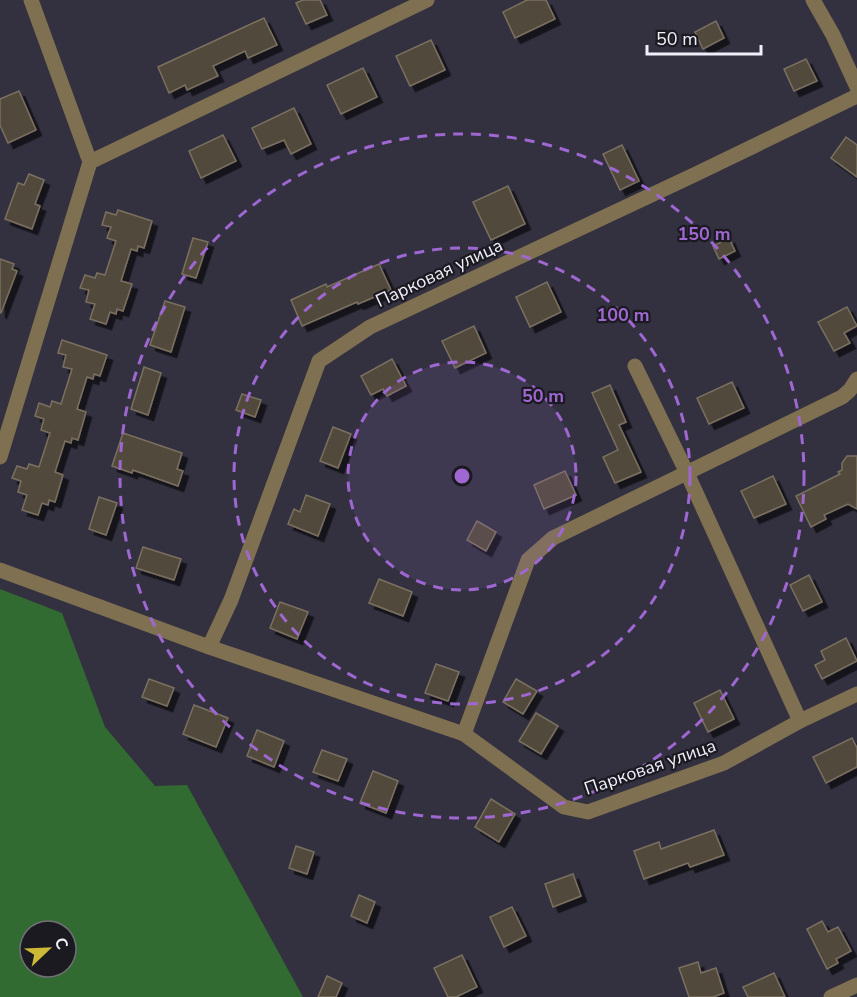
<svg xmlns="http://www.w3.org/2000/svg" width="857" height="997" viewBox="0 0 857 997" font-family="'Nunito Sans',sans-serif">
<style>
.forest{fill:#326b31;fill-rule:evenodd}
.building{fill:#51483a;stroke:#7a7061;stroke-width:1.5;filter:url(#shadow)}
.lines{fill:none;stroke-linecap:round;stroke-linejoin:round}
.minor{stroke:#7f7051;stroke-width:15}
.ring{fill:none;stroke:#9e67d1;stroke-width:3;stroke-dasharray:10 8}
.labels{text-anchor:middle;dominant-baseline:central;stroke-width:4.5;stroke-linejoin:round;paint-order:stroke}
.street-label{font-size:18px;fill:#f1f0fa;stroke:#1b1a21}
.centre{fill:#9e67d1;stroke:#1b1a21;stroke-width:3}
.ring-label{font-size:18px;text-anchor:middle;font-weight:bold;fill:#9e67d1;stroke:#1b1a21;stroke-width:4.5;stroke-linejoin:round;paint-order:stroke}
</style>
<defs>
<filter id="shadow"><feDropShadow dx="5.5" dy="5.5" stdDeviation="0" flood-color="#0009"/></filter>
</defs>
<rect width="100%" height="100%" fill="#333140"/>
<path class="forest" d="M0 589 62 613 105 727 155 786 187 785 303 997H0ZM30 931H66V967H30Z"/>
<g class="building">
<path d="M303 0H320L327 15 306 24 296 3Z"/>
<path d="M527 0H546L555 19 515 38 503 12Z"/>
<path d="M264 18 277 45 248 58 245 51 213 66 218 76 187 90 185 85 169 93 158 67Z"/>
<path d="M716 21 724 38 703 49 695 32Z"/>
<path d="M431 40 445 70 410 86 396 56Z"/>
<path d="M806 59 817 81 794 91 784 69Z"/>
<path d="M363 68 377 97 341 114 327 85Z"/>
<path d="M19 91 36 130 8 143 0 125V99Z"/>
<path d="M294 108 311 144 291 154 284 140 262 149 252 128Z"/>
<path d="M223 135 236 161 201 178 189 151Z"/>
<path d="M846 137 857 145V177L831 158Z"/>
<path d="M622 145 639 181 620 190 603 154Z"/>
<path d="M29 174 44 180 35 204 40 206 32 229 5 219 18 183 24 185Z"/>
<path d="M508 186 525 224 491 240 473 202Z"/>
<path d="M118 210 152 221 144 248 138 246 137 251 131 249 121 281 132 284 123 311 117 309 116 314 110 312 106 324 90 319 95 304 86 302 89 290 80 288 85 275 95 278 97 273 105 275 116 241 107 238 111 227 102 225 106 212 116 215Z"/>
<path d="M193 238 208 242 196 278 182 274Z"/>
<path d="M729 238 735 251 719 259 713 246Z"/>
<path d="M0 259 14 264 12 269 17 271 1 313 0 312Z"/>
<path d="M379 264 391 290 358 304 357 302 302 326 291 300 326 284 327 287Z"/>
<path d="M547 282 561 312 530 327 516 297Z"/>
<path d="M165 301 185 307 171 352 150 345Z"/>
<path d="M847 307 857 326 844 333 850 343 834 351 818 322Z"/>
<path d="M474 326 486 353 455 368 442 341Z"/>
<path d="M62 340 107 355 100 376 94 374 93 379 87 377 77 409 86 412 78 440 72 438 71 443 65 441 55 472 63 475 55 502 49 500 48 505 42 503 38 515 22 510 27 495 18 492 21 481 12 478 17 466 27 469 29 464 39 467 50 433 41 430 44 419 35 416 39 403 50 407 52 401 61 404 72 369 63 367 66 355 58 353Z"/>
<path d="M392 359 406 386 387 396 383 389 371 395 361 376Z"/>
<path d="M144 367 161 373 148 415 131 409Z"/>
<path d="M732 382 744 408 709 424 697 398Z"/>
<path d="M610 385 626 422 619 425 641 472 615 483 603 457 618 450 592 393Z"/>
<path d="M242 394 261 400 255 417 236 410Z"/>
<path d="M333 427 351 434 338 468 320 461Z"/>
<path d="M123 433 182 453 177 469 183 471 178 486 133 470 132 473 112 466Z"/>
<path d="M847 456H857V509L848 504 824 515 826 519 811 527 796 496 840 474 838 472 842 470V463Z"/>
<path d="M565 471 576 495 544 509 534 485Z"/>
<path d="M773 476 786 504 754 518 741 491Z"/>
<path d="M306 495 330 504 318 536 288 524 294 509 300 512Z"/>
<path d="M99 497 117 503 106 535 89 529Z"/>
<path d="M477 521 496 532 486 551 467 540Z"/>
<path d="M143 547 181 559 174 580 136 568Z"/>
<path d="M809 575 822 602 803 611 790 585Z"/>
<path d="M379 579 412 592 403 616 369 603Z"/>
<path d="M280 602 308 612 297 639 270 628Z"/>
<path d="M846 638 857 661 822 679 815 665 825 660 821 651Z"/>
<path d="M436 664 459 672 448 701 425 693Z"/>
<path d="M149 679 174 688 167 706 142 697Z"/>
<path d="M516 679 537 691 523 714 503 702Z"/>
<path d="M720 690 734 719 708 732 694 703Z"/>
<path d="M194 705 228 718 216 747 183 734Z"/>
<path d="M536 713 558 726 541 754 519 741Z"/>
<path d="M257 730 284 741 274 767 247 756Z"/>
<path d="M852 738 857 748V767L826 783 813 757Z"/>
<path d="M322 750 347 759 338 781 313 772Z"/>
<path d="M373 771 398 781 386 813 360 803Z"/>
<path d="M491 799 515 814 499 842 475 827Z"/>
<path d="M714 830 724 855 690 867 688 863 644 879 634 851 659 842 661 849Z"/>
<path d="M296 846 314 852 307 874 289 868Z"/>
<path d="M573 874 581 896 553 907 545 884Z"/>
<path d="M359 895 375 902 367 923 351 916Z"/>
<path d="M512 907 526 936 504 947 490 917Z"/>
<path d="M822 921 828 932 838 927 851 951 836 959 838 963 827 969 807 929Z"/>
<path d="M462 955 477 987 456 997H448L434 968Z"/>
<path d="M698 962 701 973 716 968 724 993 713 997H689L679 968Z"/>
<path d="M774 973 785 997H748L743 987Z"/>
<path d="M327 976 342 983 336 997H318Z"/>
</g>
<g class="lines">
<g class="minor">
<path d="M31 0 90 162"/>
<path d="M813 0 833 35 857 87"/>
<path d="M635 366 687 473 800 721"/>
<path d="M0 457 90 162 427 0"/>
<path d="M0 570 209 647 464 734 564 807 588 812 724 763 800 721 857 694"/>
<path d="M209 647 231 600 319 361 370 327 696 174 857 96"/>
<path d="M464 734 528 560 553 538 842 397 850 390 857 379"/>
<path d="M831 997 857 985"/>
</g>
</g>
<circle cx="462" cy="476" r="114" fill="#9e67d1" fill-opacity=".12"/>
<g class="ring">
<circle cx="462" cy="476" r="114"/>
<circle cx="462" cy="476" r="228"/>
<circle cx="462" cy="476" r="342"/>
</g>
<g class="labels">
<g class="street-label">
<text transform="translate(439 273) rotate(-25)">Парковая улица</text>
<text transform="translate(650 767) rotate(-19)">Парковая улица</text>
</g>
</g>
<circle cx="462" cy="476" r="9" class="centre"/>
<g class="ring-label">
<text x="704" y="240">150 m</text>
<text x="623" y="321">100 m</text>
<text x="543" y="402">50 m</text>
</g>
<g transform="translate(48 949) rotate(67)"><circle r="28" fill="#1b1a21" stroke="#717078" stroke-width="1.5"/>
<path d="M0-4.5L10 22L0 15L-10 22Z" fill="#ceb837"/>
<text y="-9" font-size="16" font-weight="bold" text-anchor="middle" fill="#f1f0fa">С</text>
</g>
<path d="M647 45v9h114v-9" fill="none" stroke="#f1f0fa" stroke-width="3"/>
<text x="656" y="45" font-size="18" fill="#f1f0fa" stroke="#1b1a21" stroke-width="4.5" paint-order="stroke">50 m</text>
</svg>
